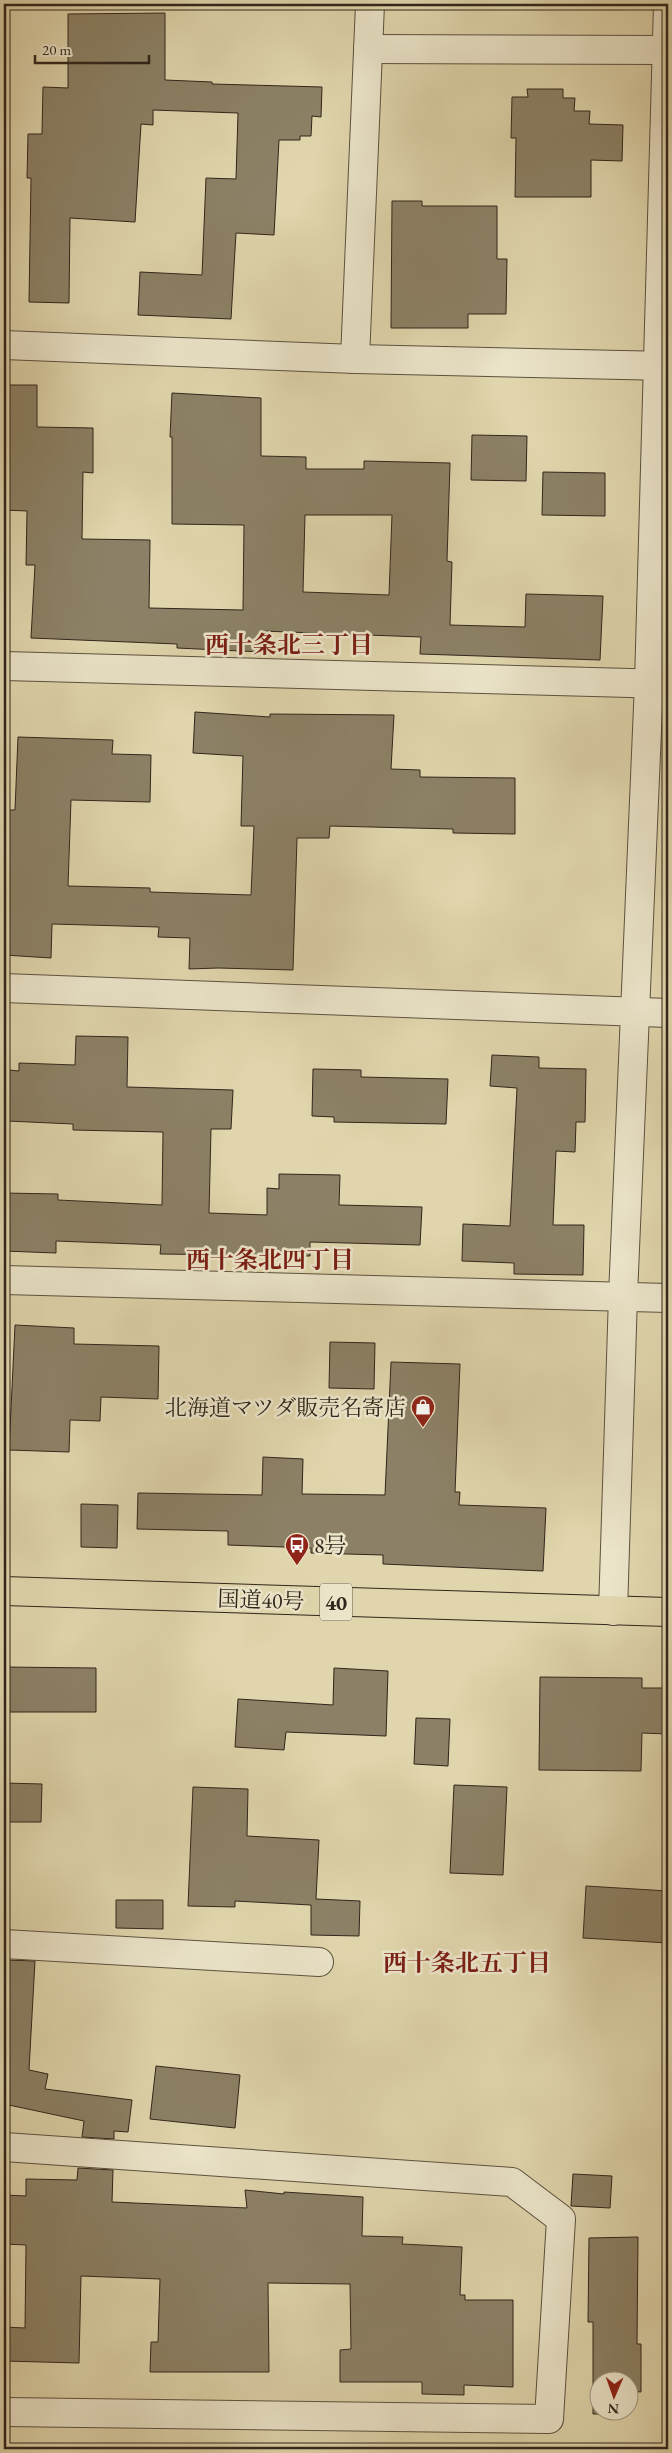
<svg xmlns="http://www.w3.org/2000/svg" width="672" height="2453" viewBox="0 0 672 2453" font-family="'EB Garamond','Noto Serif JP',serif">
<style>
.building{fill:#8c8166;stroke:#30261b;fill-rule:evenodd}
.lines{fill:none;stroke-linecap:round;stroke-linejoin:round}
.minor-casing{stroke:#5c523f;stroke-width:30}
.highway-casing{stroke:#30261b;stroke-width:30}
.minor{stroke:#ebe4c9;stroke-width:28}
.highway{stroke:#e0d5ac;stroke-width:28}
.labels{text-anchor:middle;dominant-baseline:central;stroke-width:5;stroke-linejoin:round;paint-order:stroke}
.shield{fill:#ebe4c9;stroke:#685f4f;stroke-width:1}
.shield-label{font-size:21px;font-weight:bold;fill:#30261b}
.poi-label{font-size:22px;fill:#30261b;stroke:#ebe4c9;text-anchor:end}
.street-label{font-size:22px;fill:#30261b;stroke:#ebe4c9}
.neighbourhood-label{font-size:24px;font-weight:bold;fill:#7a1f14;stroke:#ebe4c9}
</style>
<rect width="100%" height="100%" fill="#e0d5ac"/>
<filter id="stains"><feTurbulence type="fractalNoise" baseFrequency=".004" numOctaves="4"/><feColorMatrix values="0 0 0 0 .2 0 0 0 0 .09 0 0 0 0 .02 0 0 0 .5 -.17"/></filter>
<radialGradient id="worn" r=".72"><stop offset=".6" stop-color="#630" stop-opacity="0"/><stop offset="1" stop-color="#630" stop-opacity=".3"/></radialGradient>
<g class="building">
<path d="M165 13V80L212 82V84L322 87 321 117 312 116 311 136H300V140H279L274 235 236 233 231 319 138 315 140 272 202 275 206 178 236 179 238 113 153 110V125L141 124 135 222 70 218 69 303 29 302 31 178H27L28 134H42L43 87 68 88V14Z"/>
<path d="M527 89H563V98H575L574 111H590L589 124 623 125 622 161 591 160V197H515L516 138H511L512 97H528Z"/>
<path d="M392 201H422V206H497V259H507L506 314H468V328H391Z"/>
<path d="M4 385H37V427L93 428V473L83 472 82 539 150 540 149 608 243 610 244 525 172 524V437H170L172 393 261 398V456L306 457V469H364V461L450 463 447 561 452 562 450 625 525 627 526 594 603 596 600 660 420 654 421 637 262 631 261 652 177 648V644L31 638 35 565H26L27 511 4 510ZM305 515H392L389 595 303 592Z"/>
<path d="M472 435 527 436 526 481 471 480Z"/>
<path d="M543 472 605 473V516L542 515Z"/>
<path d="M195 712 270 717V714L394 715 391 769 420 770V777L515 778V834L453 833V829L330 826 329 838H297L293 970 218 968 189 969 190 938 158 937 159 927 52 924 51 958 4 955V810H15L18 737 113 740 112 754 151 755 150 802 71 800 68 886 150 888V892L251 895 254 826H241L243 756 193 753Z"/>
<path d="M76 1036 128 1037 127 1087 233 1090 231 1129H211L209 1213 267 1215V1188L279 1189V1174L340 1175 339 1205 422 1207 420 1245 310 1242V1256L160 1254 161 1245 56 1241V1253L4 1251V1193L58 1194V1200L162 1205 163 1132 73 1130V1124L7 1121 9 1070 19 1071V1063L75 1065Z"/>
<path d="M492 1055 539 1057V1068L586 1069 585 1122H576L575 1152 556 1151 553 1225H584L583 1275 514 1274V1263L462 1261 463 1224 510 1226 517 1088 490 1086Z"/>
<path d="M313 1069 361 1070V1077L448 1079 446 1124 334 1122V1117L312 1116Z"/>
<path d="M15 1325 74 1328V1344L159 1346 158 1399 101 1397 100 1421 70 1420 69 1452 9 1450Z"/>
<path d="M330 1342 375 1343 374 1389 329 1388Z"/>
<path d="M391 1362 460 1364 455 1492H460L459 1505 546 1508 543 1571 383 1564V1555L311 1553V1548L228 1545V1531L137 1529 138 1493 262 1495 263 1457 303 1459 302 1494 385 1495Z"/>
<path d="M81 1504 118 1505 117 1548 81 1547Z"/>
<path d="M4 1667 96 1668V1712H4Z"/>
<path d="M334 1668 388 1671 386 1736 286 1732 284 1750 235 1747 238 1699 333 1705Z"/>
<path d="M540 1677 642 1678V1688H668V1734L642 1733 641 1771 539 1770Z"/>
<path d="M416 1718 450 1719 448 1766 414 1764Z"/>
<path d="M4 1783 42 1784 41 1822H4Z"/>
<path d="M454 1785 507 1787 503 1875 450 1873Z"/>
<path d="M193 1787 248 1789 247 1836 319 1840 316 1899 360 1901 359 1936 311 1935V1905L235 1901V1907L188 1906Z"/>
<path d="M586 1886 668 1891V1943L583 1938Z"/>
<path d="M116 1900H163V1929L116 1928Z"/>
<path d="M4 1960 35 1961 29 2070 48 2074 45 2089 132 2100 128 2132 114 2131V2139L82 2137 84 2121 4 2104Z"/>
<path d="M156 2066 240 2075 235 2128 150 2119Z"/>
<path d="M78 2168 113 2170 112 2202 247 2208 245 2190 284 2194V2192L363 2197 362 2236 403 2237 402 2244 462 2247 460 2295H465V2300H513V2387L464 2385V2395L422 2394V2382H340V2350L351 2349 350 2284 268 2283 269 2372H150L151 2342H158L160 2279 81 2276 79 2363 4 2361V2327L25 2328 26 2245 4 2244V2195L26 2196V2179L77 2180Z"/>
<path d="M573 2174 612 2176 610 2208 571 2206Z"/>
<path d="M638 2237 637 2344H641V2392L630 2391V2380H600V2410H627V2414H593V2322H588L589 2238Z"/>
</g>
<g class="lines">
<g class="minor-casing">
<g id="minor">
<path d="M368 49 668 50"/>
<path d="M4 345 355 359 668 366"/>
<path d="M355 359 370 4"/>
<path d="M4 666 668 684"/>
<path d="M4 988 668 1013"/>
<path d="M4 1280 668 1298"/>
<path d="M613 1611 623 1296 649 683 668 4"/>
<path d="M4 1944 319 1962"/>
<path d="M4 2147 512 2182 561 2219 549 2419 4 2412"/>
</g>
</g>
<g class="highway-casing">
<path id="highway" d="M4 1591 668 1612"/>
</g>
<use href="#minor" class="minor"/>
<use href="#highway" class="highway"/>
</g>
<defs>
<g id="shop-pin" transform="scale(1.25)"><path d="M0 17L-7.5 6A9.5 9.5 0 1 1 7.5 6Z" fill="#8f2418" stroke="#ebe4c9"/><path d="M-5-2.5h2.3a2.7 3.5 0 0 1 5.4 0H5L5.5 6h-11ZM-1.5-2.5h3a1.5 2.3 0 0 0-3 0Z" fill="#fff"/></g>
<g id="bus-pin" transform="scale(1.25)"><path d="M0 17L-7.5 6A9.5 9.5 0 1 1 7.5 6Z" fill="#8f2418" stroke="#ebe4c9"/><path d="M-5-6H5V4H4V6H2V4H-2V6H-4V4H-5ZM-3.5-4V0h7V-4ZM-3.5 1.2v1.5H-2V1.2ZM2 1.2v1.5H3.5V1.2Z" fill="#fff"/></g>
</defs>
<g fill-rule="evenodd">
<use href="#shop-pin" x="423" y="1407"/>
<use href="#bus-pin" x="297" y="1545"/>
</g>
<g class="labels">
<rect class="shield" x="320" y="1583.5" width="32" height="37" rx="4"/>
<g class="shield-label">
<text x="336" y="1602">40</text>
</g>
<g class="poi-label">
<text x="406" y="1407">北海道マツダ販売名寄店</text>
<text x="314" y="1545" text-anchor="start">8号</text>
</g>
<g class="street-label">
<text transform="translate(261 1600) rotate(2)">国道40号</text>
</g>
<g class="neighbourhood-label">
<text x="289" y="644">西十条北三丁目</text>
<text x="270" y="1259">西十条北四丁目</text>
<text x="467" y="1962">西十条北五丁目</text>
</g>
</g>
<rect width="672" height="2453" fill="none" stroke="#e0d5ac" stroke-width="20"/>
<rect x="5" y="5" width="662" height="2443" fill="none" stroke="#30261b" stroke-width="2.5"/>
<rect x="10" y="10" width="652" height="2433" fill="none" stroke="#30261b"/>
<g transform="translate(614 2396) rotate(182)"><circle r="24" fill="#ebe4c9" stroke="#a09883"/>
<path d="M0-4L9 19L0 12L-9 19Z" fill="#8f2418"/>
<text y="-8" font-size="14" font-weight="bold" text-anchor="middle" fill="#30261b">N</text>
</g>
<path d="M35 55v8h114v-8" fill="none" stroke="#30261b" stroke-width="2.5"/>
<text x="42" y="55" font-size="15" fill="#30261b" stroke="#ebe4c9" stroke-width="4" paint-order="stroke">20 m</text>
<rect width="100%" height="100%" filter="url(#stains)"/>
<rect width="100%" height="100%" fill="url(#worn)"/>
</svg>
